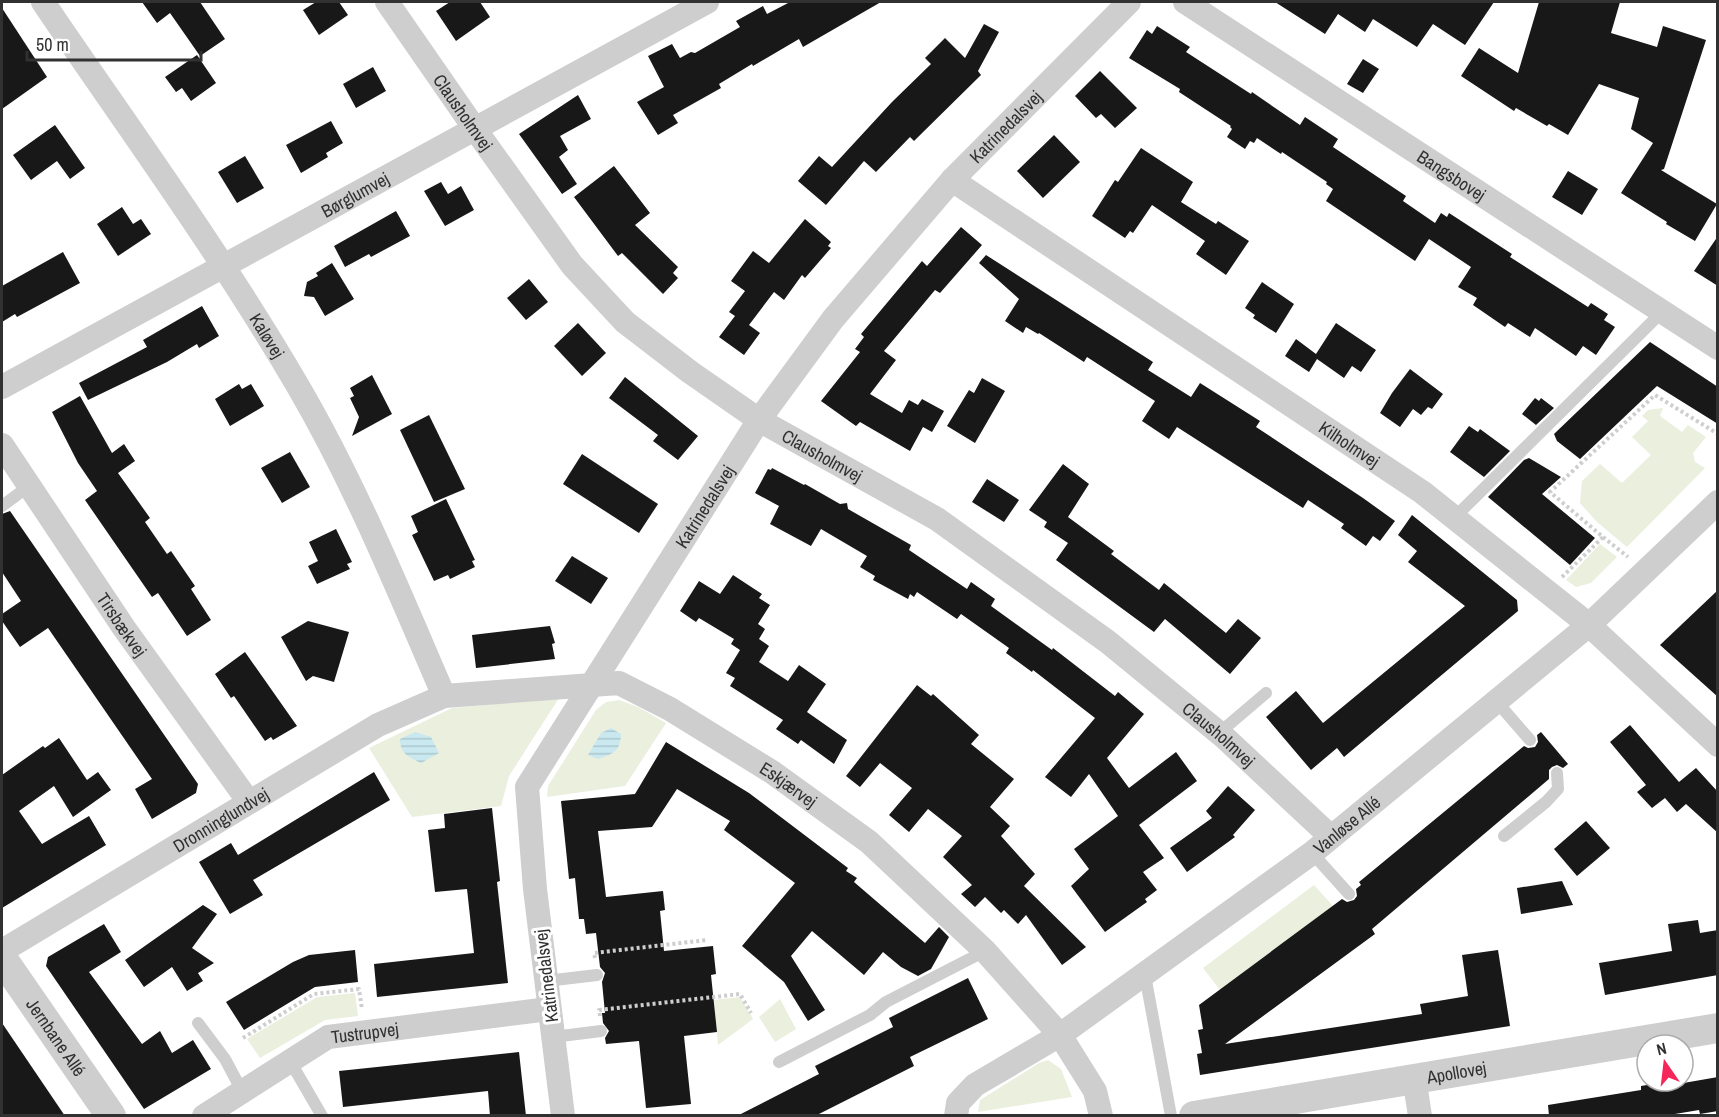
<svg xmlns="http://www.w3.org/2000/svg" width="1719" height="1117" viewBox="0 0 1719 1117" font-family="'Archivo Narrow',sans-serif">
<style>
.green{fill:#eaefde}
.water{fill:url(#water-rules)}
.building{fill:#181818}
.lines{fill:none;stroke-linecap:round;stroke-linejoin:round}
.path{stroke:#cecece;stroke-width:4;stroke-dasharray:3 3;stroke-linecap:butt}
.service{stroke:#cecece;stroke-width:12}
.minor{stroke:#cecece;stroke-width:24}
.tertiary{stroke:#cecece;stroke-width:30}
.labels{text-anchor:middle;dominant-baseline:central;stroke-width:6;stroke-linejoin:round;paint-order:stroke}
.street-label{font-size:18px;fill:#313131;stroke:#fff}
</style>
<defs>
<pattern id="water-rules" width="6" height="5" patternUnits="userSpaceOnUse" patternTransform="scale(1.5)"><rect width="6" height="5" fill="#c9e8f0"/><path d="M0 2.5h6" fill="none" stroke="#adc7ce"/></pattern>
</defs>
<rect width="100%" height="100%" fill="#fff"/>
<g class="green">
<path d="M1663 408 1660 416 1682 432 1688 425 1706 437 1693 453 1695 462 1705 468 1627 547 1597 522 1580 503 1582 481 1600 464 1622 483 1651 455 1632 437 1648 421 1642 416 1648 410Z"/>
<path d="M1600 544 1617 557 1591 583 1576 587 1566 580Z"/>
<path d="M559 698 509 776 501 806 412 817 369 748 452 708Z"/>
<path d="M619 700 638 707 666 723 625 786 547 797 548 786 596 710 606 702Z"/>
<path d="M1314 885 1333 906 1220 990 1203 968Z"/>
<path d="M355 993 358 1016 325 1020 260 1058 247 1039 317 997Z"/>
<path d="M740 997 753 1019 718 1045 714 1000Z"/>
<path d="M780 999 796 1029 775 1042 759 1017Z"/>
<path d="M1048 1060 1061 1069 1072 1097 978 1112 980 1100 1039 1063Z"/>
</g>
<g class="water">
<path d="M611 728 621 734C620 752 614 753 598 759L588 755 601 733Z"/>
<path d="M415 732 431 737 439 753 421 763C409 757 400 754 400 739Z"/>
</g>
<g class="building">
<path d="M142 2H200L225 39 200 56 170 13 157 23Z"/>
<path d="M316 2H339L348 15 319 35 303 10Z"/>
<path d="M450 2H480L490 17 456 41 436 11Z"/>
<path d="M790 2H881L803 47 799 39 753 66 752 64 719 84 721 88 673 115 678 123 658 135 637 102 664 87 648 56 672 44 680 58 691 52 695 53 740 27 736 21 763 6 767 14Z"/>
<path d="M1275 2H1494L1465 45 1433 24 1417 47 1373 19 1365 32 1338 14 1325 34Z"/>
<path d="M1539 2H1620L1611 33 1657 47 1663 26 1706 40 1664 169 1661 170 1717 204 1695 241 1666 224 1667 222 1621 193 1653 143 1631 129 1639 98 1599 84 1568 135 1549 124 1547 126 1516 108 1514 111 1461 76 1479 48 1518 73Z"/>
<path d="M2 8 47 77 2 109Z"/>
<path d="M984 24 999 32 978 71 981 75 914 141 910 137 876 172 864 161 826 205 798 181 819 156 832 167 892 102 931 64 925 58 945 38 965 58Z"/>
<path d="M1157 26 1190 47 1186 52 1251 94 1252 92 1300 125 1305 117 1338 139 1333 147 1406 196 1403 201 1435 223 1441 213 1447 217 1449 213 1512 254 1510 257 1588 307 1591 303 1608 314 1604 320 1615 327 1596 355 1583 346 1576 356 1535 328 1530 337 1508 323 1505 327 1473 305 1477 298 1458 287 1471 267 1429 239 1415 261 1326 201 1333 189 1326 184 1327 182 1282 152 1281 154 1257 138 1254 143 1250 141 1245 149 1227 137 1232 129 1230 127 1231 126 1179 92 1180 89 1129 58 1147 30 1152 34Z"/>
<path d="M197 55 216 83 191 101 182 88 176 92 165 77Z"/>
<path d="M1363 59 1379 69 1363 93 1347 84Z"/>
<path d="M373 67 386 91 356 108 343 84Z"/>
<path d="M1100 71 1137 108 1115 128 1101 114 1096 118 1075 96Z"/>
<path d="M578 95 591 119 560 136 568 150 559 157 577 184 562 194 519 134Z"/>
<path d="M331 121 343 143 326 153 328 157 301 173 286 145Z"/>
<path d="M55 125 85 168 70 179 57 161 31 180 13 155Z"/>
<path d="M1054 135 1080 162 1043 198 1017 171Z"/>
<path d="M1141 148 1193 182 1181 202 1216 224 1218 221 1249 241 1226 275 1196 254 1205 241 1152 205 1133 233 1130 231 1125 238 1092 216 1115 180 1118 182Z"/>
<path d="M245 156 264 188 237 203 218 172Z"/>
<path d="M614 166 650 213 635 225 678 267 673 273 678 278 663 294 622 253 618 256 574 197Z"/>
<path d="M1568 171 1598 189 1582 215 1552 197Z"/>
<path d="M441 182 448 194 461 186 474 210 445 226 424 191Z"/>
<path d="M122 207 133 224 141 219 151 234 118 256 97 224Z"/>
<path d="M396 211 410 236 371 257 369 254 345 267 334 246Z"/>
<path d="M805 219 831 242 828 246 831 248 805 278 802 275 784 300 774 292 749 325 760 333 744 355 719 337 735 316 729 312 745 291 731 281 753 251 769 263Z"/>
<path d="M961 227 982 245 940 293 935 290 884 351 896 360 870 394 902 413 909 400 918 405 922 399 944 411 932 432 923 427 910 451 860 422 856 426 821 401 860 352 855 349 864 337 861 334 922 261 927 266Z"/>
<path d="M1718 236V286L1694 271Z"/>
<path d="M63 252 80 283 17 317 15 314 2 322V286Z"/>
<path d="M986 255 1153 362 1148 370 1191 397 1200 383 1260 421 1256 427 1363 498 1395 521 1380 541 1373 536 1366 546 1341 528 1344 524 1308 500 1303 508 1177 427 1169 439 1142 421 1155 401 1087 357 1084 362 1039 333 1038 334 1026 327 1023 333 1005 321 1019 299 979 263Z"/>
<path d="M332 263 354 299 325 316 314 297 304 296 307 282 318 276 316 273Z"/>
<path d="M529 279 548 302 526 320 507 298Z"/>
<path d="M1262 282 1294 304 1276 333 1253 318 1255 315 1245 308Z"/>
<path d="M202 306 219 336 199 348 197 344 167 362 88 400 79 383 147 347 143 340Z"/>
<path d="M578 323 606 353 582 376 554 346Z"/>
<path d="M1336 323 1376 350 1361 372 1352 366 1344 378 1317 359 1309 372 1285 356 1296 339 1316 354Z"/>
<path d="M1650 342 1718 387V424L1657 386 1580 459 1557 441 1554 434Z"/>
<path d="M1410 369 1443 394 1432 409 1428 407 1421 415 1413 409 1400 427 1380 413 1392 393Z"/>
<path d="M372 375 392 414 352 436 359 417 350 398 354 396 350 388Z"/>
<path d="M625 377 698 436 678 460 653 441 658 435 609 398Z"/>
<path d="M982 378 1005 391 975 443 947 426 969 390 974 393Z"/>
<path d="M239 384 242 389 251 384 264 406 230 426 215 399Z"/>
<path d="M80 396 112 453 124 444 135 461 118 473 150 518 145 522 167 554 171 551 195 586 191 589 211 620 187 636 158 593 152 597 85 500 97 491 78 463 52 412Z"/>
<path d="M1535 398 1539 401 1541 398 1554 408 1536 425 1522 414Z"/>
<path d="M429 415 465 489 434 502 400 430Z"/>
<path d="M1469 426 1478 432 1480 429 1510 451 1484 477 1450 452Z"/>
<path d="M290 452 310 487 282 503 261 468Z"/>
<path d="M582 454 658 504 639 533 563 484Z"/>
<path d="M1529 458 1561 477 1542 494 1595 538 1570 565 1488 497 1524 460Z"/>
<path d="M1063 464 1089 484 1068 517 1114 551 1111 554 1159 590 1164 583 1226 633 1238 619 1261 638 1230 674 1165 619 1154 632 1056 560 1068 543 1044 527 1047 522 1029 510Z"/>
<path d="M772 468 804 485 805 484 840 504 847 503 848 509 911 545 909 550 967 589 971 582 995 599 991 606 1052 650 1053 648 1115 696 1118 692 1144 714 1107 758 1129 788 1176 752 1197 781 1139 825 1164 858 1143 872 1157 890 1145 899 1147 902 1105 932 1071 886 1089 869 1074 849 1118 816 1089 774 1071 797 1045 777 1095 718 1033 670 1032 672 1006 653 1009 648 961 614 957 619 917 592 914 597 910 594 908 599 873 580 875 576 860 567 867 556 821 529 811 546 770 524 779 506 755 493 768 469 771 470Z"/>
<path d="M987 479 1019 500 1004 522 972 502Z"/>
<path d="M446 499 475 560 472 561 475 567 450 579 448 575 434 581 412 535 418 532 411 516Z"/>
<path d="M10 511 198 784 196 793 152 819 135 789 152 779 48 628 20 647 2 621V614L21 601 2 572V514Z"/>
<path d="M1412 515 1517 600 1518 611 1344 757 1337 748 1311 770 1266 717 1296 691 1323 723 1465 606 1408 562 1417 551 1398 535Z"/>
<path d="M336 529 352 562 347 564 350 569 317 584 308 566 318 561 309 542Z"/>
<path d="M572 556 608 578 591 604 555 581Z"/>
<path d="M733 575 762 594 759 598 770 605 758 624 765 629 759 639 769 646 759 662 788 681 799 665 826 684 807 712 847 740 834 764 801 740 798 744 776 729 783 720 730 686 735 678 726 673 740 650 731 644 734 639 699 618 696 622 680 611 699 581 720 594Z"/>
<path d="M1718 590V697L1660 645Z"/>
<path d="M308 621 349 632 334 682 313 676 306 681 281 637Z"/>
<path d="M550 626 555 643 552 644 555 659 476 668 472 635Z"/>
<path d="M245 652 297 726 273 740 271 737 265 741 234 696 231 698 215 674Z"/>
<path d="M917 685 931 696 933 694 979 735 971 744 1014 779 990 807 1010 826 1001 836 1035 874 1024 886 1086 947 1062 965 1026 915 1018 924 1004 910 1001 913 985 897 975 907 961 894 972 885 943 857 962 836 928 809 909 832 889 815 912 788 880 763 860 787 846 776Z"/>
<path d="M1630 725 1679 782 1696 768 1718 792V833L1686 804 1677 812 1665 798 1652 808 1637 792 1646 785 1610 742Z"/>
<path d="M1541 732 1568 764 1563 768 1557 765 1552 767 1549 770V779L1372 929 1375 934 1225 1044 1422 1014 1420 1004 1468 996 1462 955 1498 950 1510 1026 1200 1075 1197 1054 1202 1053 1198 1030 1203 1029 1199 1005 1342 899 1347 902 1354 900 1357 896 1356 889 1361 885 1359 882 1524 746 1528 748 1535 747 1538 742 1537 735Z"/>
<path d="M59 738 87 780 98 772 111 790 73 817 54 786 19 811 42 844 89 816 106 845 2 908V775L43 746 45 748Z"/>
<path d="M666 742 749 793 848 868 846 871 857 878 854 882 925 943 939 927 949 937 931 969 918 976 901 967 883 952 864 975 812 931 791 956 825 1010 808 1021 784 982 742 946 795 883 724 830 730 821 677 789 652 827 598 831 606 897 663 891 665 910 660 911 664 951 713 946 716 974 711 975 717 1032 684 1036 691 1104 646 1108 639 1041 606 1044 605 1038 609 1031 603 1023 602 1013H605L602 982 605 973 600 967 596 933 586 934 584 919H579L575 878 569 879 561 801 635 794Z"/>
<path d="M374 772 390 800 253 880 263 895 230 914 199 862 231 843 238 855Z"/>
<path d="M1228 786 1255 810 1233 835 1235 837 1187 872 1170 848 1212 818 1206 811Z"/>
<path d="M492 808 500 881 497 882 508 983 377 997 374 964 474 953 467 889 435 892 428 830 445 828 444 814Z"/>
<path d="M1586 821 1610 848 1577 876 1554 849Z"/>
<path d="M1562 881 1573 905 1521 914 1517 888Z"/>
<path d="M203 905 217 914 192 948 214 963 198 973 203 981 187 991 172 967 144 987 125 960Z"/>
<path d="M1698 920 1700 933 1718 930V975L1605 995 1599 963 1672 951 1668 924Z"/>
<path d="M104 924 121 952 89 972 142 1044 160 1031 172 1053 193 1040 211 1069 144 1109 46 966 48 957Z"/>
<path d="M355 950 358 982 315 987 244 1030 226 1002 293 962 309 955Z"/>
<path d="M968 978 988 1019 910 1057 914 1066 815 1116H737L819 1074 815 1066 893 1027 889 1018Z"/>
<path d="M2 1023 65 1116H2Z"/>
<path d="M519 1052 526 1116H490L488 1091 343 1107 339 1071Z"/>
<path d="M1718 1077V1111L1700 1114 1699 1110 1663 1116H1549L1548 1105 1641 1090V1086L1671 1081 1672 1085Z"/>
</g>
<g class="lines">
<g class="path">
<path d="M1603 537 1628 557"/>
<path d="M1562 577 1603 537 1550 492 1655 395 1718 434"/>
<path d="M595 958 594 953 707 940"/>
<path d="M600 1016 599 1010 740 994 751 1013"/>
<path d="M243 1038 314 994 359 989 362 1009"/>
</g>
<g class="service">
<path d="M2 506 29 486"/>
<path d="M1454 518 1662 312"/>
<path d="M1497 702 1530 740"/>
<path d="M1219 733 1266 693"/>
<path d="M1504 836 1546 802 1558 789 1557 773"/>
<path d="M1312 853 1349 894"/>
<path d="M1145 975 1171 1116"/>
<path d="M546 981 597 975"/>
<path d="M198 1023 225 1059 242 1091"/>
<path d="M553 1037 601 1031"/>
<path d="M290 1061 322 1116"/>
<path d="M779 1062 870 1015 886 1002 985 951"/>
</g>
<g class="minor">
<path id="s1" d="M43 2C129 129 221 254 299 388 356 486 399 592 444 696"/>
<path id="s2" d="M387 2 475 129 572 265 625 322 690 372 759 420 937 519 1108 642 1224 737 1331 837"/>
<path id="s3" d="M1185 2 1718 348"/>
<path id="s4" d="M952 180 1422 492 1589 625 1718 745"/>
<path id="s5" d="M2 387 707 2"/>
<path id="s6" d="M2 445 124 628 249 802"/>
<path id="s7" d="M2 951 378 725 444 696 619 683 670 709 772 772 869 842 985 951 1060 1035 1095 1091 1101 1116"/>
<path d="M1414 1077 1420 1116"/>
<path id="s8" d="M204 1116 328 1037 549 1009"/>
<path id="s9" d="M563 1116 535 889 527 787 759 420 833 319 952 180 1129 2"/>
<path id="s10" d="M956 1116 958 1103 975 1085 1060 1035 1312 853 1589 625 1718 502"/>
</g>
<g class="tertiary">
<path id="s11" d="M2 958 111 1116"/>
<path id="s12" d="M1194 1116 1718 1028"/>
</g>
</g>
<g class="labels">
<g class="street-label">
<text stroke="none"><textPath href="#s2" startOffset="134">Clausholmvej</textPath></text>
<text stroke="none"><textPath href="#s9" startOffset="1149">Katrinedalsvej</textPath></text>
<text stroke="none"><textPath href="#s3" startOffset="318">Bangsbovej</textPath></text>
<text stroke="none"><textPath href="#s5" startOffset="402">Børglumvej</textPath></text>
<text stroke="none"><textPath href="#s1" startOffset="402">Kaløvej</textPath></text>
<text stroke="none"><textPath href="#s4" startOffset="477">Kilholmvej</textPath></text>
<text stroke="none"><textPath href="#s2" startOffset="638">Clausholmvej</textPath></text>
<text stroke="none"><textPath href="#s9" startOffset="663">Katrinedalsvej</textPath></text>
<text stroke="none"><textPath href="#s6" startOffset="216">Tirsbækvej</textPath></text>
<text stroke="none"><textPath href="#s2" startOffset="1124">Clausholmvej</textPath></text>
<text stroke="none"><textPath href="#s7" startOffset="884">Eskjærvej</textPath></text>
<text stroke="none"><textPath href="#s7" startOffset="255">Dronninglundvej</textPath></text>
<text stroke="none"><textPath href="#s10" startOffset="492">Vanløse Allé</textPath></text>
<text transform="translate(546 976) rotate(-97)">Katrinedalsvej</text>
<text stroke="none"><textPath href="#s8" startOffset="184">Tustrupvej</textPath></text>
<text stroke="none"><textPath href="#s11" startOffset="96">Jernbane Allé</textPath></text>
<text stroke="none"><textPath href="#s12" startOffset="266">Apollovej</textPath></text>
</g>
</g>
<rect width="1719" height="1117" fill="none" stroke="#313131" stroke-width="6"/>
<g transform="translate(1665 1063) rotate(346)"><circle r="28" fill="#ffffff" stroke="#adadad" stroke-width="1.5"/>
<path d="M0-4.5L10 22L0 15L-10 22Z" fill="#f5265a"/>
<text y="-9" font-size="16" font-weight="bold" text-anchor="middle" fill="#313131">N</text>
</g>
<path d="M27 51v9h174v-9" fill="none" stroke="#313131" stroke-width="3"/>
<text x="36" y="51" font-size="18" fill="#313131" stroke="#ffffff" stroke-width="4.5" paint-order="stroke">50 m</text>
</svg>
